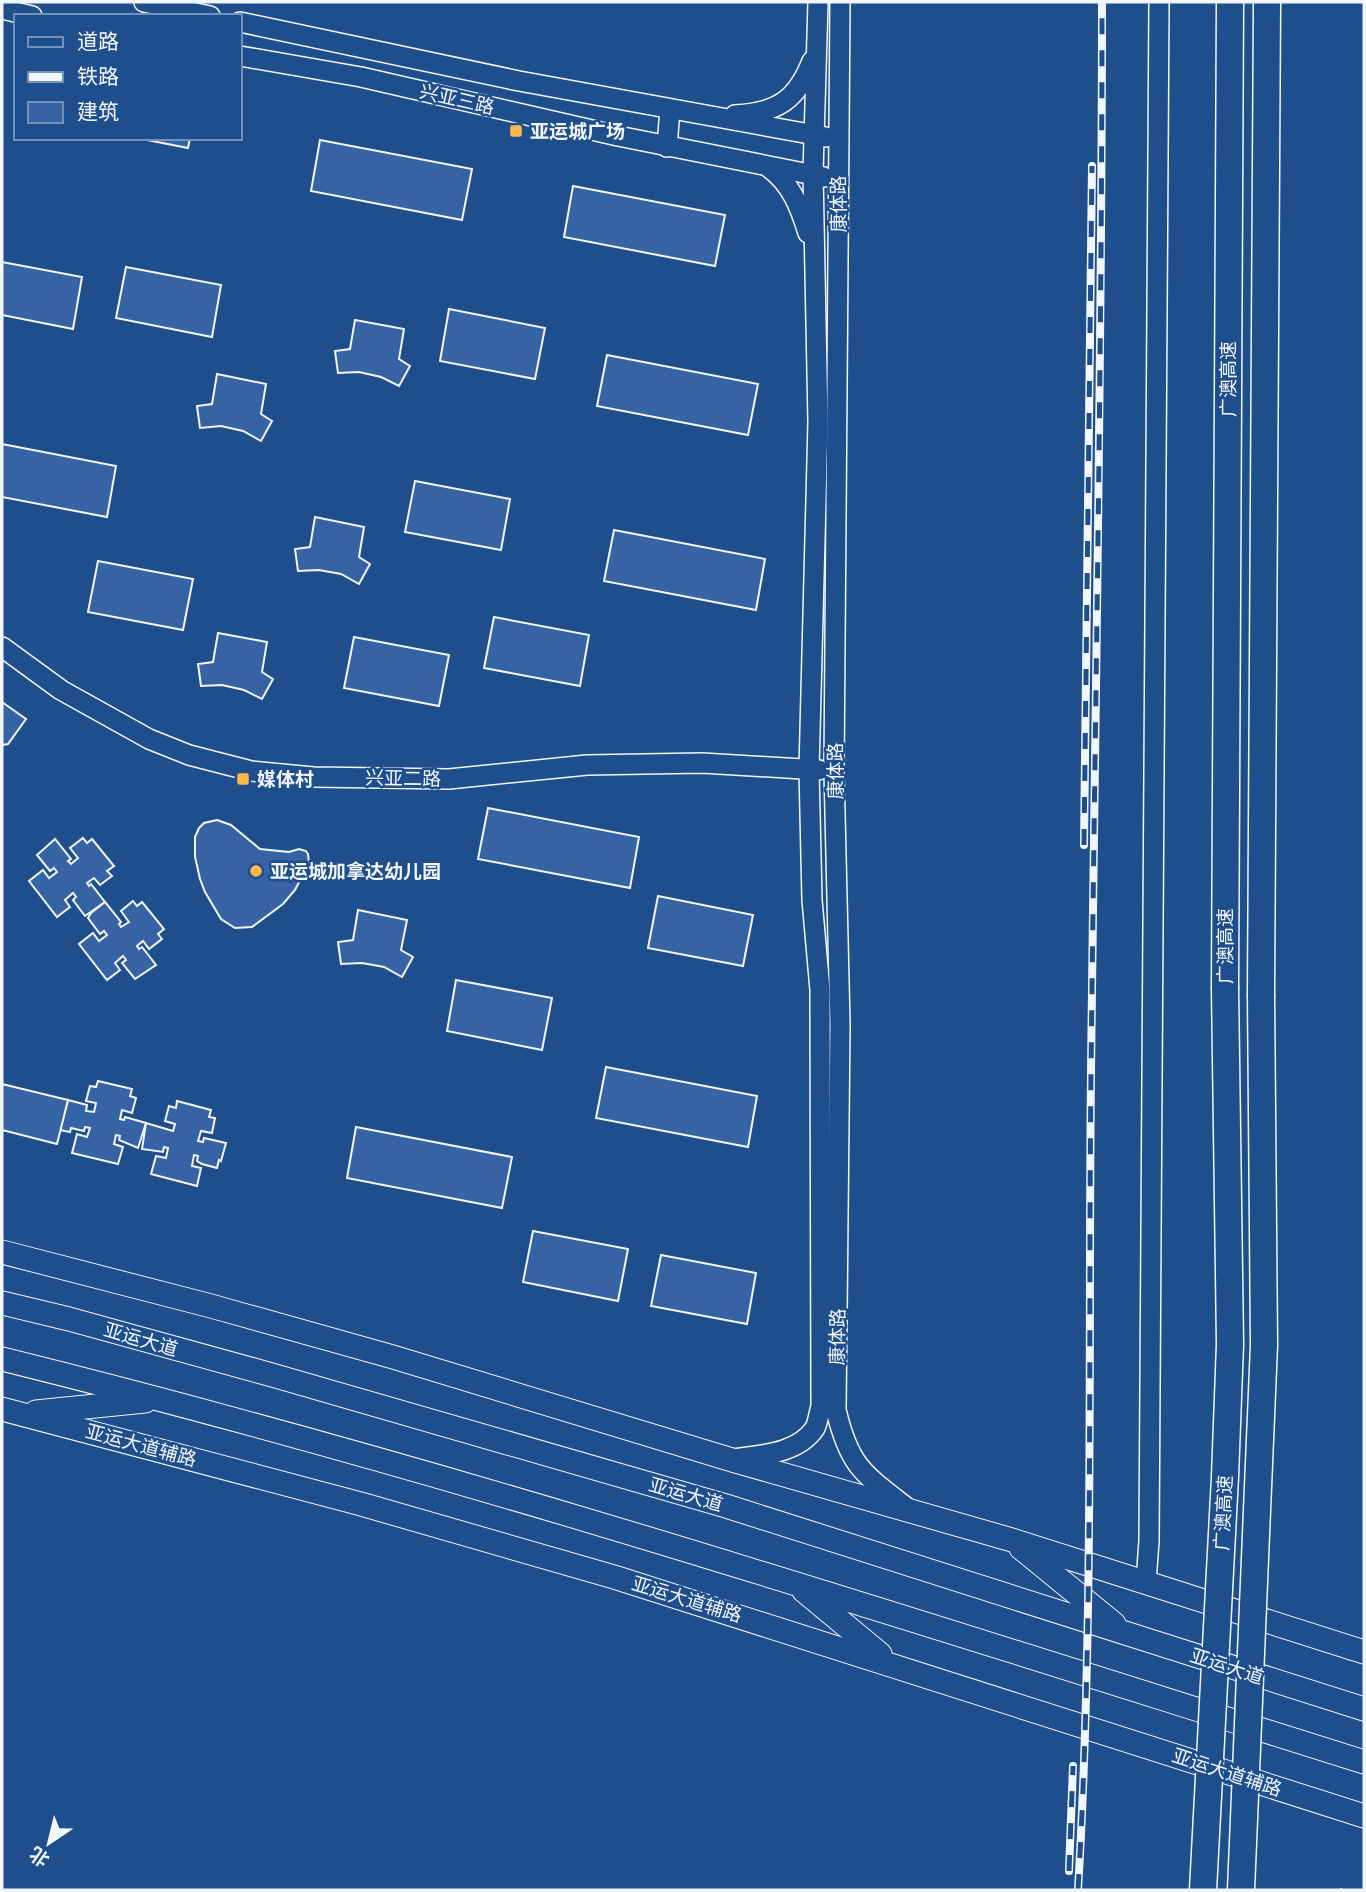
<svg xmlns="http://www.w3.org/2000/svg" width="1366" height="1892" viewBox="0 0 1366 1892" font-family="Merriweather,'Noto Sans SC',serif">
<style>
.building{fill:#3563a3;stroke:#f2f6ff;stroke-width:2}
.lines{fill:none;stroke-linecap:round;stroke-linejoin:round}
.minor-casing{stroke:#f2f6ff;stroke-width:22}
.major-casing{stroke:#f2f6ff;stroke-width:25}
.highway-casing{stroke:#f2f6ff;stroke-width:29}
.minor{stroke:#1f4e8c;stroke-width:19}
.major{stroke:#1f4e8c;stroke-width:23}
.highway{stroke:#1f4e8c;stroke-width:26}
.rail-casing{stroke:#f2f6ff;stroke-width:8}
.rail{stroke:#1f4e8c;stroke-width:5;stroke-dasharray:16;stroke-linecap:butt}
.highway-bridge-casing{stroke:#f2f6ff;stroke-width:29;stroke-linecap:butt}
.highway-bridge{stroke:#1f4e8c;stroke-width:26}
.power{stroke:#ffb74d;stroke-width:2;stroke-dasharray:24 5 3.5 5;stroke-linecap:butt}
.poi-dot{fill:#ffb74d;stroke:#1f4e8c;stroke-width:2.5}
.labels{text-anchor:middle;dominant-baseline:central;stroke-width:5;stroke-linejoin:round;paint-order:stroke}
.street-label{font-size:19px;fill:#f2f6ff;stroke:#1f4e8c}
.poi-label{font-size:19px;font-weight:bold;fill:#f2f6ff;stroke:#1f4e8c;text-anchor:start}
</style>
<rect width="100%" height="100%" fill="#1f4e8c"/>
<g class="building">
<path d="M137 138H190L188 148Z"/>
<path d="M320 140 472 169 462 220 311 191Z"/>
<path d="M573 186 725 215 715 266 564 237Z"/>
<path d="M2 262 82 277 73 329 2 315Z"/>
<path d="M126 267 221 285 212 337 116 318Z"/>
<path d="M449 309 545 328 535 379 440 361Z"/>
<path d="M355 320 404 329 399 359 410 366 399 386 381 377 359 372 338 373 335 351 350 349Z"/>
<path d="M607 355 758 384 748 435 597 406Z"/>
<path d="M217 374 266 384 261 414 272 421 261 441 243 431 221 426 200 428 197 406 212 404Z"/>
<path d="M2 444 116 466 107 517 2 497Z"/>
<path d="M415 481 510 499 501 550 405 532Z"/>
<path d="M315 517 364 527 359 557 370 564 359 584 341 574 319 570 298 571 295 549 310 547Z"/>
<path d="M614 530 765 559 756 610 604 581Z"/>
<path d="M98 561 193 579 183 630 88 612Z"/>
<path d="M494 617 589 635 580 686 484 668Z"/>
<path d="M218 633 267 642 262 672 273 679 262 699 244 690 222 685 201 686 198 664 213 662Z"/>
<path d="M354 637 449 655 439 706 344 688Z"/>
<path d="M2 702 26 719 8 744 2 745Z"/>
<path d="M488 808 639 837 630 888 478 859Z"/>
<path d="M217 820 231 825 260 849 289 852 299 849 306 851 308 854 309 863 295 890 283 904 252 927 235 928 221 919 205 892 200 879 195 857V837L199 828 204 823Z"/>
<path d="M83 838 87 843 92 839 114 866 107 871 112 876 100 885 94 878 87 883 89 886 91 884 105 902 85 916 73 900 76 897 73 893 65 900 70 907 57 917 29 881 43 870 49 878 57 872 54 868 50 871 37 855 55 839 71 859 68 861 71 864 78 858 70 848Z"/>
<path d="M658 896 753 915 743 966 648 948Z"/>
<path d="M133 901 137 906 142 902 164 929 158 934 162 939 149 949 143 941 137 946 139 949 142 947 156 965 135 979 122 963 126 960 123 956 115 963 120 970 107 980 79 944 93 933 99 941 107 935 104 931 100 934 88 918 91 913 105 902 121 922 119 924 121 927 129 922 121 911Z"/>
<path d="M358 910 407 920 401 950 413 957 402 977 384 967 362 963 341 964 338 942 353 940Z"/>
<path d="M456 980 552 998 542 1050 447 1031Z"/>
<path d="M606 1067 757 1096 748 1147 596 1118Z"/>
<path d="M98 1081 132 1089 130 1096 136 1098 132 1113 122 1110 120 1119 124 1120 125 1117 146 1123 138 1148 119 1140 120 1136 116 1135 114 1144 123 1147 118 1164 72 1153 77 1134 87 1137 90 1128 85 1127 84 1131 71 1128 70 1132 60 1130 68 1100 87 1105 86 1111 94 1112 96 1103 86 1101 90 1086 96 1087Z"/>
<path d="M2 1084 68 1100 57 1144 2 1130Z"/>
<path d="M177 1101 211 1110 209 1117 215 1118 212 1133 201 1131 198 1141 203 1142 204 1138 226 1143 221 1161 219 1160 217 1168 202 1164 197 1161 198 1156 194 1155 192 1166 201 1168 197 1186 151 1174 156 1156 166 1158 168 1148 164 1147 163 1152 142 1149 146 1123 173 1131 175 1124 165 1121 169 1106 176 1108Z"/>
<path d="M356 1127 512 1157 502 1208 347 1178Z"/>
<path d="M533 1231 628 1249 618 1301 523 1282Z"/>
<path d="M661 1255 756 1273 747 1324 651 1306Z"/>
</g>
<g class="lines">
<g class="minor-casing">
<g id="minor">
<path d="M144 2 210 16"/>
<path d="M840 2 834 771 840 1024 836 1410C849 1465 862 1473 906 1507"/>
<path d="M2 9 32 16"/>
<path d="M240 22 519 81 826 137"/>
<path d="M240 56 361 77 618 136 824 177"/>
<path d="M735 115C777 113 797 100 812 61"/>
<path d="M667 147 670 109"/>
<path d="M768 167C791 183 800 207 808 233"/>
<path d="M2 647 61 690 149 739 189 755 251 771 313 777 449 779 587 765 702 763 819 770"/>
<path d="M733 1459C760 1455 798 1454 815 1428 818 1422 819 1413 821 1406L820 990 812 900 809 770 818 422 813 173 818 2"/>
<path d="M1146 1582 1149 1541 1159 2"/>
</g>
</g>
<g class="major-casing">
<g id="major">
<path d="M2 1252 211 1306 393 1357 732 1460 1012 1540 1364 1652"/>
<path d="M2 1303 69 1319 272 1375 726 1506 1364 1709"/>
<path d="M2 1359C462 1473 912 1620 1364 1762"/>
<path d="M2 1409 361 1504 614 1577 1364 1816"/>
<path d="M36 1412 145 1401"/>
<path d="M1021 1548 1114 1624"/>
<path d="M804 1591 880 1654"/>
</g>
</g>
<g class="highway-casing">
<g id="highway">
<path d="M1225 987 1230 2"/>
<path d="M1261 994 1267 2"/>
</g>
</g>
<use href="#minor" class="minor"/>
<use href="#major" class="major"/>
<use href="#highway" class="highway"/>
<g class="rail-casing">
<g id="rail">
<path d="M1084 845 1092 166"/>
<path d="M1069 1871 1073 1766"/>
<path d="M1078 1890C1094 1619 1088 1346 1091 1074 1095 717 1102 359 1102 2"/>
</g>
</g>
<use href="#rail" class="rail"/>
<g class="highway-bridge-casing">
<g id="highway-bridge">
<path d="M1203 1890 1225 1477 1230 1344 1225 987"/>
<path d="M1241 1890 1264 1345 1261 994"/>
</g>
</g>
<use href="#highway-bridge" class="highway-bridge"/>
<path class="power" d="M1341 1890V1888"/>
</g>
<g class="poi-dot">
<rect x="509" y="124" width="14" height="14" rx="3.5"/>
<rect x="236" y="772" width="14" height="14" rx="3.5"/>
<circle cx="256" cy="871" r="7"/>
</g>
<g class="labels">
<g class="street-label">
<text transform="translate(457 99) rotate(13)">兴亚三路</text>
<text transform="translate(838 204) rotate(-90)">康体路</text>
<text transform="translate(1228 379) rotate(-90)">广澳高速</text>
<text transform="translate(835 771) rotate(-90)">康体路</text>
<text transform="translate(403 778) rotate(1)">兴亚二路</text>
<text transform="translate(1225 946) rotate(-90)">广澳高速</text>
<text transform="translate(837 1337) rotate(-89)">康体路</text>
<text transform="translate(141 1339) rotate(16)">亚运大道</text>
<text transform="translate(141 1445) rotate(15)">亚运大道辅路</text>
<text transform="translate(686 1494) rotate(16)">亚运大道</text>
<text transform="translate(1223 1513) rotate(-87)">广澳高速</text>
<text transform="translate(687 1599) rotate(17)">亚运大道辅路</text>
<text transform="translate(1227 1666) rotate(18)">亚运大道</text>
<text transform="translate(1227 1772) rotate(18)">亚运大道辅路</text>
</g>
<g class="poi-label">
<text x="530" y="131">亚运城广场</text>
<text x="257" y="779">媒体村</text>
<text x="270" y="871">亚运城加拿达幼儿园</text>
</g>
</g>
<rect width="1366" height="1892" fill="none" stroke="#f2f6ff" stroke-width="7"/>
<rect x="14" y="14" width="228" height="126" fill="#1f4e8c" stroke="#7391ba" stroke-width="2"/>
<rect x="28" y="37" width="35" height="10" fill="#1f4e8c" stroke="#7391ba" stroke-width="2"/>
<text x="77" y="49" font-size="21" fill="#f2f6ff">道路</text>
<rect x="28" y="72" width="35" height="10" fill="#f2f6ff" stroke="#7391ba" stroke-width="2"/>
<text x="77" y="84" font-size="21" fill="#f2f6ff">铁路</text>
<rect x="28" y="102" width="35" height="21" fill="#3563a3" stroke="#7391ba" stroke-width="2"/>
<text x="77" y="119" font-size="21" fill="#f2f6ff">建筑</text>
<g transform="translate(49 1843) rotate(215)" stroke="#1f4e8c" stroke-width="5" paint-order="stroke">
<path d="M0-5L12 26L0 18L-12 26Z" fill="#f2f6ff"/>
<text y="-10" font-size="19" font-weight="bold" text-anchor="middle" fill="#f2f6ff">北</text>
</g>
</svg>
